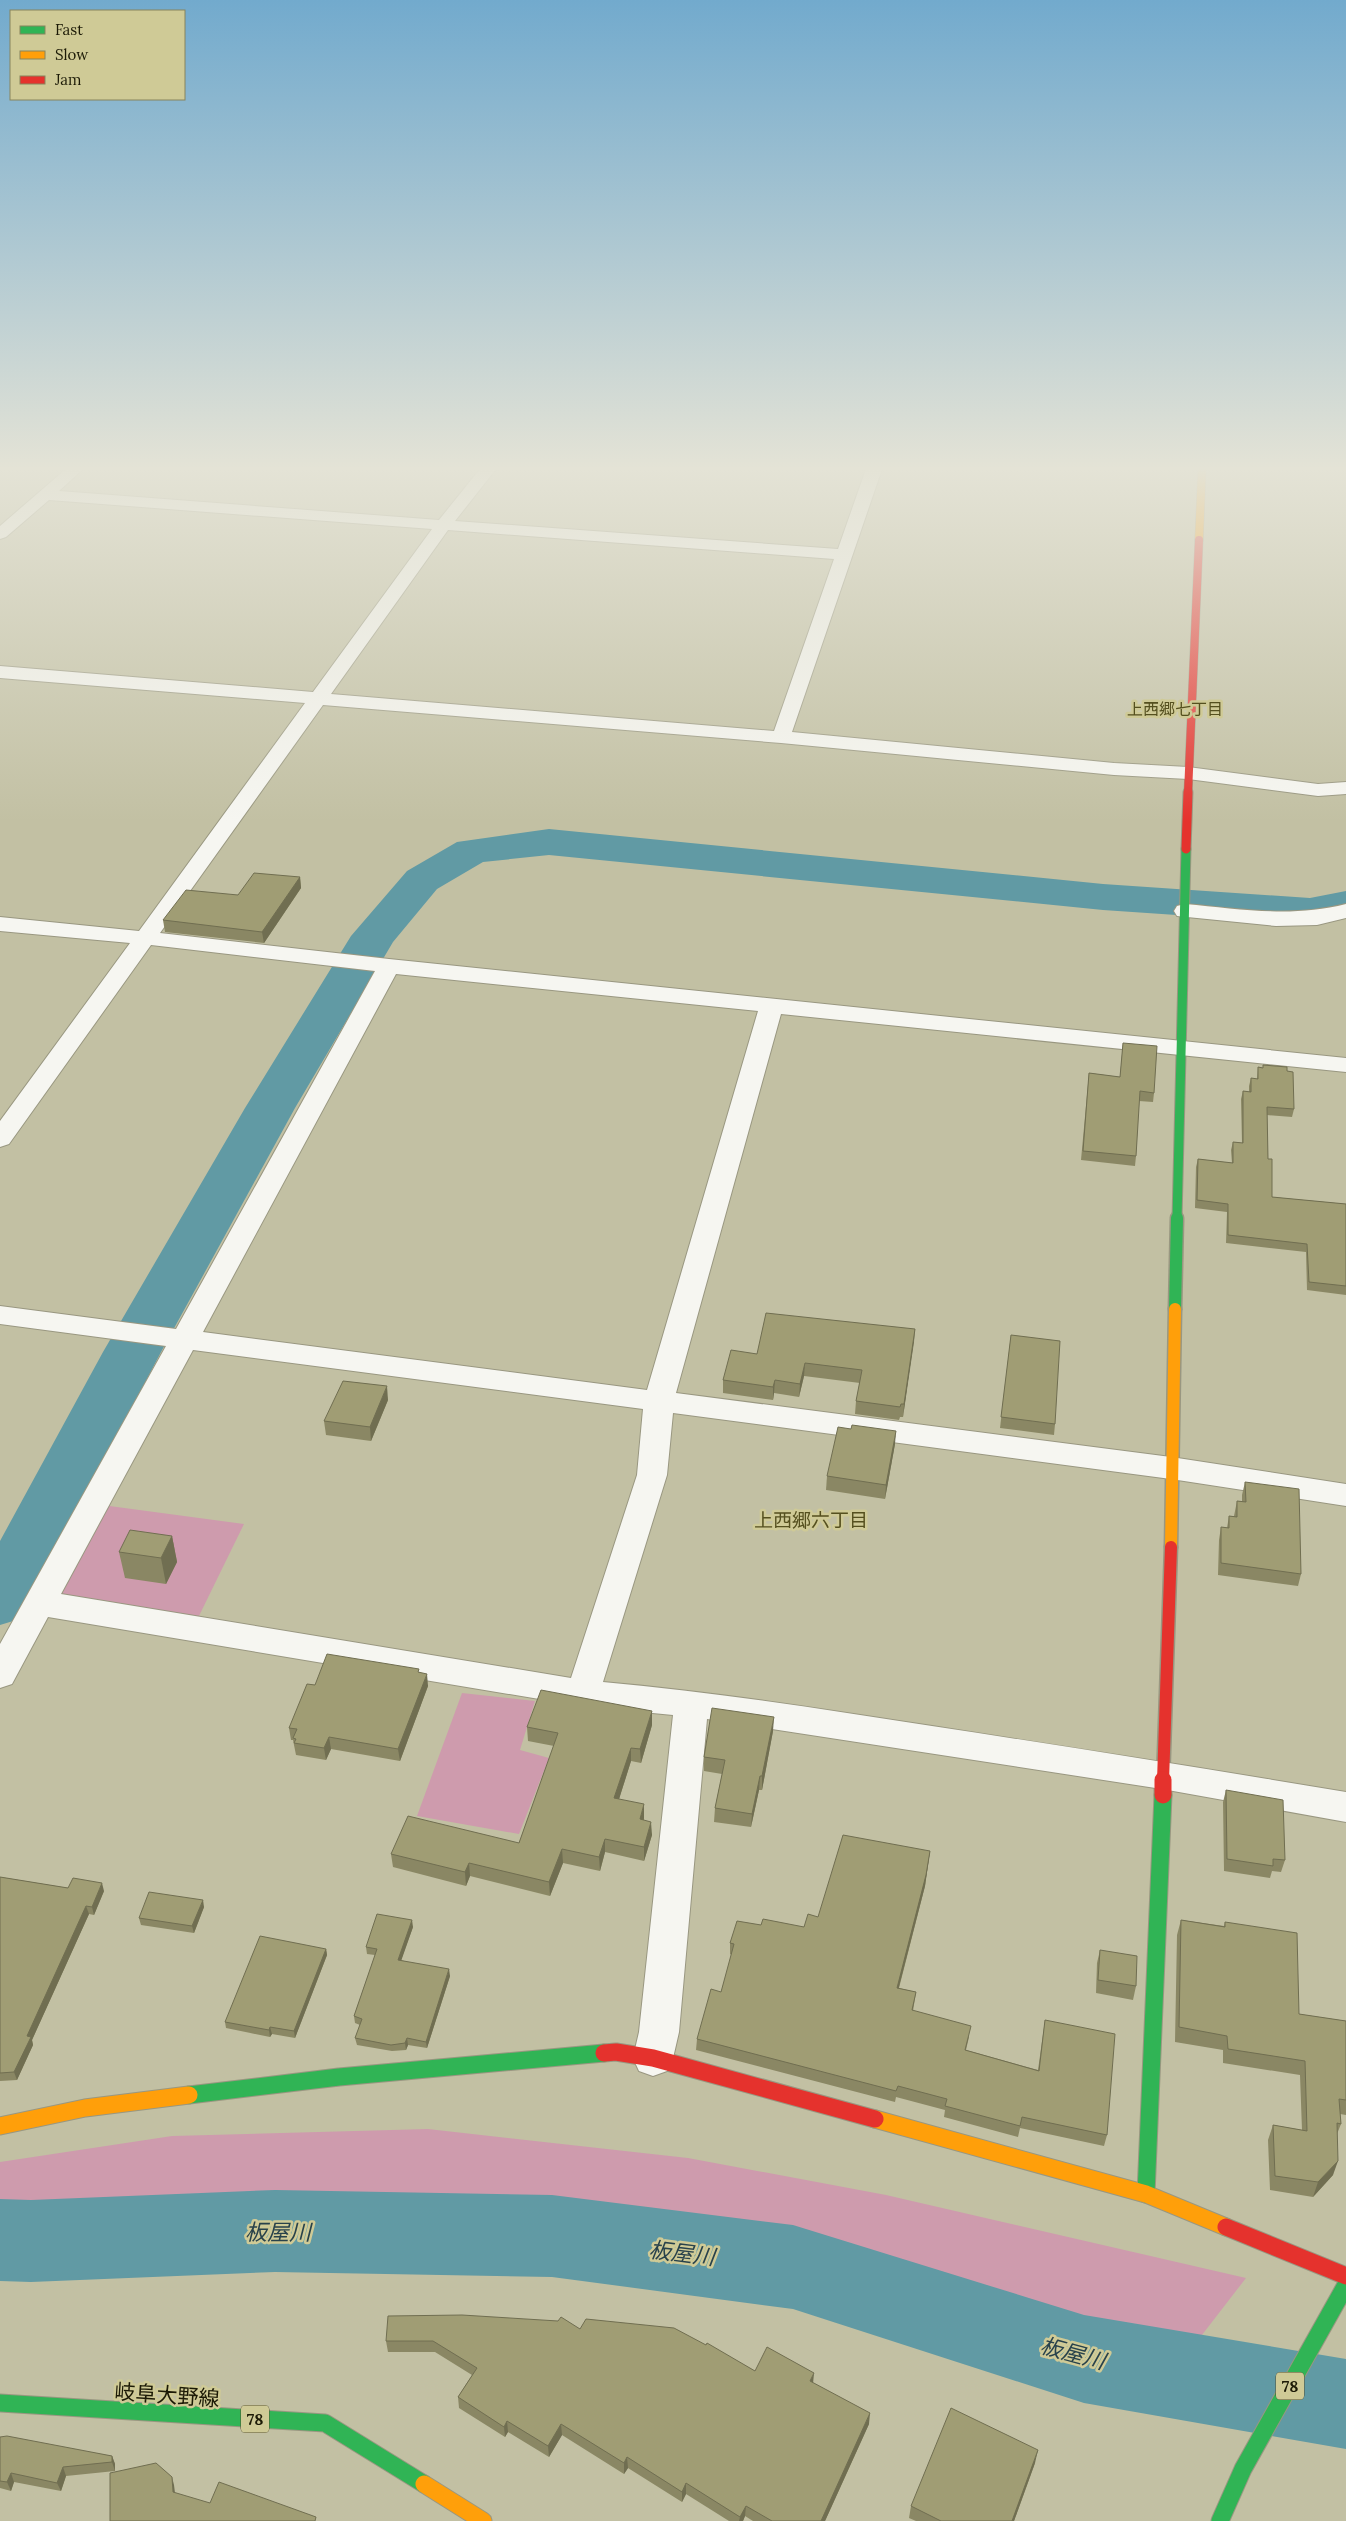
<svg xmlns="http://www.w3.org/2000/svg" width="1346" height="2521" viewBox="0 0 1346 2521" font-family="Lora,'Noto Sans JP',serif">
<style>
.green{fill:#ce9bad}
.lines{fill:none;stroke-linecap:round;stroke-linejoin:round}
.river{fill:#619aa4;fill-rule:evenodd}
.street-casing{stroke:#999781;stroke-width:2}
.fast-far2-casing{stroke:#999781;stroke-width:11}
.fast-far1-casing{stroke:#999781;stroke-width:15}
.fast-casing{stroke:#999781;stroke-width:19}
.slow-far2-casing{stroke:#999781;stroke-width:9}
.slow-far1-casing{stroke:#999781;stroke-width:15}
.slow-casing{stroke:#999781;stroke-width:19}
.jam-far3-casing{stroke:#999781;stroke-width:9}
.jam-far2-casing{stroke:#999781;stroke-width:11}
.jam-far1-casing{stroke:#999781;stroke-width:15}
.jam-casing{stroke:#999781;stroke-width:19}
.street{fill:#f6f6f1;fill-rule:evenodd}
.fast-far2{stroke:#30b455;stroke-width:9}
.fast-far1{stroke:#30b455;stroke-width:12}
.fast{stroke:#30b455;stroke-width:17}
.slow-far2{stroke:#ff9f0a;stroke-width:8}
.slow-far1{stroke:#ff9f0a;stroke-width:12}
.slow{stroke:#ff9f0a;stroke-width:17}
.jam-far3{stroke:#e5322d;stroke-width:8}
.jam-far2{stroke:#e5322d;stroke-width:9}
.jam-far1{stroke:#e5322d;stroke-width:12}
.jam{stroke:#e5322d;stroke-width:17}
.wall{fill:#8a8764}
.shaded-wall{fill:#706e51}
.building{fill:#a09d74;stroke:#706e51}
.labels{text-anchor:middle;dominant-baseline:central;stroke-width:5;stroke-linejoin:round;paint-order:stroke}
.far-neighbourhood-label{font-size:16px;fill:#55501f;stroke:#cfca96}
.shield{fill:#cfca96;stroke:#524f31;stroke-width:1}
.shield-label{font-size:16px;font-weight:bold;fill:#1c1a06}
.neighbourhood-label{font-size:19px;fill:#55501f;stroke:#cfca96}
.near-street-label{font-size:21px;fill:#1c1a06;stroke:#cfca96}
.near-water-label{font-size:22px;font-style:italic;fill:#28424b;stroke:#cfca96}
</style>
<rect width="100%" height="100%" fill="#c2c0a3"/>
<g class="green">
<path d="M102 1505 244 1524 198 1618 63 1598 57 1585Z"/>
<path d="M462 1693 535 1701 520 1750 549 1758 519 1834 417 1816Z"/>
<path d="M428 2129 688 2158 886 2195 1246 2278 1178 2366 889 2266 659 2223 385 2202 77 2203 0 2207V2162L172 2136Z"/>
</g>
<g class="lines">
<g class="river">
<path d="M549 829 1103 884 1310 898 1346 891V917L1310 924 1103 910 549 855 483 862 437 889 393 942 295 1108 161 1352 23 1618 0 1625V1541L103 1352 245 1108 351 936 407 871 457 842Z"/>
<path d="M275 2190 552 2195 793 2225 1084 2315 1346 2359V2449L1084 2403 793 2309 552 2277 275 2272 31 2282 0 2281V2199L31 2200Z"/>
</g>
<g class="street-casing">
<g id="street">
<path d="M66 469H83L59 491 439 520 480 469H496L455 521 838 549 866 469H882L792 732 1114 763 1188 767 1318 784 1346 782V794L1318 796 1188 779 1114 775 781 743 323 705 160 933 389 959 1346 1058V1072L781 1014 676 1393 1171 1457 1346 1484V1506L1171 1479 673 1413 667 1475 603 1682C714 1692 823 1709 932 1726 1071 1747 1208 1769 1346 1792V1822L1162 1789 707 1719 679 2032 673 2058 667 2071 653 2076 639 2071 633 2058 639 2032 673 1715 581 1706 48 1617 12 1684 0 1688V1644L166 1346 0 1324V1306L176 1329 375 971 151 945 9 1144 0 1147V1121L130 943 0 931V917L139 931 305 703 0 678V666L313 692 432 529 49 500 6 537 0 539V526ZM448 530 834 559 774 731 331 694ZM396 974 758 1011 647 1390 203 1332ZM193 1350 643 1409 637 1475 571 1678 61 1594Z"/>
<path d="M1185 904C1241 909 1291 918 1346 904V918L1317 925 1276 926 1177 916 1174 911 1177 906Z"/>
</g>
</g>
<g class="fast-far2-casing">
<path id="fast-far2" d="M1177 1219 1186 849"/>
</g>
<g class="fast-far1-casing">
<path id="fast-far1" d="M1175 1309 1177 1218"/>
</g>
<g class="fast-casing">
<g id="fast">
<path d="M189 2095 339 2077 604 2053"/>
<path d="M1146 2194 1163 1795"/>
<path d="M0 2403 325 2423 424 2484"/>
<path d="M1220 2521 1243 2469 1346 2285"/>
</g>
</g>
<g class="slow-far2-casing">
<path id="slow-far2" d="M1199 540 1202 469"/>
</g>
<g class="slow-far1-casing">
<path id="slow-far1" d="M1171 1547 1175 1309"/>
</g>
<g class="slow-casing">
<g id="slow">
<path d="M875 2119 1146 2194 1226 2227"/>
<path d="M0 2126 85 2108 189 2095"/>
<path d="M424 2484 483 2521"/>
</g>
</g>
<g class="jam-far3-casing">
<path id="jam-far3" d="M1188 793 1199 540"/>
</g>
<g class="jam-far2-casing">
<path id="jam-far2" d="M1186 849 1188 792"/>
</g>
<g class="jam-far1-casing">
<path id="jam-far1" d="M1163 1781 1171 1547"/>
</g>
<g class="jam-casing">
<g id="jam">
<path d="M1163 1795V1780"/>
<path d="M604 2053 616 2052 653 2058 875 2119"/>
<path d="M1226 2227 1346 2276"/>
</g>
</g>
<use href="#street" class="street"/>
<use href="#fast-far2" class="fast-far2"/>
<use href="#fast-far1" class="fast-far1"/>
<use href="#fast" class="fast"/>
<use href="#slow-far2" class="slow-far2"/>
<use href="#slow-far1" class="slow-far1"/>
<use href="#slow" class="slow"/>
<use href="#jam-far3" class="jam-far3"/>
<use href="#jam-far2" class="jam-far2"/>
<use href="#jam-far1" class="jam-far1"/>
<use href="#jam" class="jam"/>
</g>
<g class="wall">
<path d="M300 877 301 888 264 943 165 932 163 920 238 895Z"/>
<path d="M1123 1043 1154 1093 1153 1102 1139 1101 1136 1156 1135 1166 1081 1160 1089 1073 1120 1077Z"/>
<path d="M1263 1065 1287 1071 1294 1109 1292 1117 1267 1115 1268 1159 1272 1197 1346 1204V1295L1307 1290 1306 1252 1226 1243 1227 1212 1195 1208 1196 1167 1198 1159 1232 1163 1231 1150 1233 1142 1242 1143 1241 1099 1243 1091 1249 1092V1086L1251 1078 1257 1079 1258 1067 1263 1068Z"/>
<path d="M915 1329 903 1417H900L899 1420 855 1414 856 1401 860 1383 804 1376 799 1397 774 1393 773 1400 723 1393V1380L757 1354Z"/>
<path d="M1011 1335 1055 1424 1054 1435 1000 1428Z"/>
<path d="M388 1400 371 1441 326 1435 324 1421Z"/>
<path d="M895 1444 885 1499 826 1490 827 1476Z"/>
<path d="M1245 1482 1301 1574 1298 1586 1218 1575 1219 1540 1221 1527 1227 1528 1229 1516H1234L1237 1501H1242V1495Z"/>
<path d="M172 1536 177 1562 166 1584 125 1578 119 1552Z"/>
<path d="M420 1672 428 1686 400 1761 331 1749 326 1760 296 1755 293 1740H291L289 1728 315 1685Z"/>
<path d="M652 1725 641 1763 631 1761 619 1799 644 1818V1820L652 1835 644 1861 605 1852 600 1871 563 1863 550 1896 470 1876 466 1886 393 1867 391 1854 519 1843 554 1746 528 1741 527 1727Z"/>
<path d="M773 1731 762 1790H759L751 1827 714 1822 715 1808 722 1774 704 1771V1757Z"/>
<path d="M1226 1790 1285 1860 1281 1872 1272 1871 1270 1878 1224 1871 1223 1802Z"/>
<path d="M930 1851 925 1886 899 1988 916 1992 913 2011 969 2037 966 2050 1038 2070 1045 2020 1107 2135 1104 2146 1020 2128 1018 2137 944 2117 945 2110 896 2097 895 2102 696 2050 697 2039 721 1992 732 1955 730 1954V1943L761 1925 804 1927 818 1917Z"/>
<path d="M0 1877 68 1888 104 1891 94 1915 89 1914 32 2040 33 2045 17 2080 0 2081Z"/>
<path d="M204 1907 194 1933 141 1925 139 1918Z"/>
<path d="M1181 1920 1224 1926 1225 1922 1299 2014 1346 2021V2115L1340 2114 1341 2124 1337 2134 1333 2175 1313 2197 1270 2190 1268 2140 1273 2125 1302 2130 1300 2075 1223 2063V2050L1175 2042 1177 1935Z"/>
<path d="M413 1927 401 1960 450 1976 427 2048 408 2045 406 2050 392 2051 357 2045 355 2038 360 2025 355 2023 354 2016 375 1955 367 1954 366 1947Z"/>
<path d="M326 1949 327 1955 295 2038 272 2034 270 2037 226 2028 225 2022Z"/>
<path d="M1100 1950 1136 1986 1133 2000 1096 1993 1097 1963Z"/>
<path d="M580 2329 706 2345 755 2371 813 2383 869 2424 825 2521H753L745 2516 743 2521H729L686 2494 682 2502 628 2468 624 2474 562 2435 549 2457 508 2432 505 2437 459 2408 458 2397 472 2375 435 2352H388L386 2341Z"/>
<path d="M0 2437 112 2456 115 2464V2471L66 2476 61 2491 14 2482 11 2491 0 2488Z"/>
<path d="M1035 2463 1014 2521H916L909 2518 911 2506Z"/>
</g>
<g class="shaded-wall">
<path d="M300 877 301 888 264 943 262 932Z"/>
<path d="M915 1329 914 1342 903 1417 904 1404Z"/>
<path d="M805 1363 804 1376 799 1397 800 1384Z"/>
<path d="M775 1380 774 1393 773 1400V1387Z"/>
<path d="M387 1386 388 1400 371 1441 370 1427Z"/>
<path d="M896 1431 895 1444 885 1499 886 1485Z"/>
<path d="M172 1536 177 1562 166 1584 161 1558Z"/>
<path d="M427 1674 428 1686 400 1761 398 1749Z"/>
<path d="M652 1711V1725L641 1763 640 1749Z"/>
<path d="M774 1717 773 1731 762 1790V1776Z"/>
<path d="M329 1737 331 1749 326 1760 324 1748Z"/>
<path d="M631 1748V1761L615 1812 614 1798Z"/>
<path d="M760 1776 759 1790 751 1827 752 1814Z"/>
<path d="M644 1804V1818L640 1833V1819Z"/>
<path d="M651 1822 652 1835 644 1861V1847Z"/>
<path d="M605 1839V1852L600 1871 599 1857Z"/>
<path d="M562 1849 563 1863 550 1896 549 1882Z"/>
<path d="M930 1851 925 1886 896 1998 897 1988Z"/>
<path d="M469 1863 470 1876 466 1886 465 1872Z"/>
<path d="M102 1883 104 1891 94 1915 92 1907Z"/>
<path d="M203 1900 204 1907 194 1933 192 1926Z"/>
<path d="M86 1906 89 1914 32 2040 33 2045 17 2080 14 2072 27 2036Z"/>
<path d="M412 1920 413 1927 399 1967 398 1960Z"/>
<path d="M326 1949 327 1955 295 2038 294 2031Z"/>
<path d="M449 1969 450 1976 427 2048 426 2042Z"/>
<path d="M270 2027 272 2034 270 2037 269 2030Z"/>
<path d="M407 2038 408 2045 406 2050 405 2043Z"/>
<path d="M1338 2161 1333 2175 1313 2197 1318 2182Z"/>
<path d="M814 2373 813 2384 810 2381Z"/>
<path d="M870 2413 869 2424 825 2521H821Z"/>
<path d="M507 2421 508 2432 505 2437 504 2427Z"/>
<path d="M561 2424 562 2435 549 2457 548 2446Z"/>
<path d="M1038 2450 1035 2463 1014 2521H1012Z"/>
<path d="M112 2456 115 2464V2471L112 2462Z"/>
<path d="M627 2457 628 2468 624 2474V2463Z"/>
<path d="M63 2467 66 2476 61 2491 57 2483Z"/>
<path d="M11 2473 14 2482 11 2491 7 2482Z"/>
<path d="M172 2477 174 2485 176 2501 173 2492Z"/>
<path d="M686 2483V2494L682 2502V2492Z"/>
<path d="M746 2506 745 2516 743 2521H739L740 2517Z"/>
</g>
<g class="building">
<path d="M254 873 300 877 262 932 163 920 186 890 238 895Z"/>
<path d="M1123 1043 1157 1046 1154 1093 1140 1091 1136 1156 1083 1151 1089 1073 1120 1077Z"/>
<path d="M1263 1065 1287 1067V1071L1293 1072 1294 1109 1267 1107 1268 1159H1272V1197L1346 1204V1286L1309 1282 1307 1244 1228 1235V1204L1197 1200 1198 1159 1233 1163V1142L1243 1143V1091L1251 1092V1078L1258 1079V1067L1263 1068Z"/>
<path d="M766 1313 915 1329 904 1404H901L900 1407 856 1401 862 1370 805 1363 800 1384 775 1380 773 1387 723 1380 731 1350 757 1354Z"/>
<path d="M1011 1335 1060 1341 1055 1424 1001 1417Z"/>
<path d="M343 1381 387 1386 370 1427 324 1421Z"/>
<path d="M852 1425 896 1431 886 1485 827 1476 838 1427 851 1429Z"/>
<path d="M1245 1482 1299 1489 1301 1574 1221 1563V1527L1229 1528V1516L1237 1517V1501L1246 1502Z"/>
<path d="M130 1530 172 1536 161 1558 119 1552Z"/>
<path d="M327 1654 419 1669 418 1672 427 1674 398 1749 329 1737 324 1748 294 1743 296 1739 293 1738 297 1729 289 1728 307 1684 315 1685Z"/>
<path d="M541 1690 652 1711 640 1749 631 1748 614 1798 644 1804 640 1819 651 1822 644 1847 605 1839 599 1857 562 1849 549 1882 469 1863 465 1872 391 1854 408 1816 519 1843 558 1733 527 1727Z"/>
<path d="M712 1708 774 1717 762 1776H760L752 1814 715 1808 725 1760 704 1757Z"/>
<path d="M1226 1790 1283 1800 1285 1860 1273 1859V1866L1227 1859Z"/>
<path d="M843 1835 930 1851 926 1875 897 1988 916 1992 912 2010 971 2026 965 2050 1039 2071 1045 2020 1115 2034 1107 2135 1022 2117 1020 2126 945 2106 947 2099 898 2086 896 2091 697 2039 711 1989 721 1992 734 1944 730 1943 737 1921 761 1925 763 1919 804 1927 808 1914 818 1917Z"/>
<path d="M0 1877 68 1888 73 1878 102 1883 92 1907 86 1906 27 2036 31 2037 14 2072 0 2073Z"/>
<path d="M149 1892 203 1900 192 1926 139 1918Z"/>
<path d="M377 1914 412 1920 398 1960 449 1969 426 2042 407 2038 405 2043 391 2045 355 2038 362 2019 354 2016 377 1949 366 1947Z"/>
<path d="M1181 1920 1225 1927V1922L1297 1933 1299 2014 1346 2021V2100L1339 2099 1341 2124 1337 2123 1338 2161 1318 2182 1275 2176 1273 2125 1307 2131 1305 2061 1228 2049 1227 2036 1179 2027Z"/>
<path d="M260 1936 326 1949 294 2031 270 2027 269 2030 225 2022Z"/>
<path d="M1100 1950 1137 1956 1136 1986 1098 1980Z"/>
<path d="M462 2315 558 2321 561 2317 580 2329 586 2319 674 2328 706 2345 707 2343 755 2371 767 2347 814 2373 810 2381 870 2413 821 2521H772L746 2506 740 2517 686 2483 682 2492 627 2457 624 2463 561 2424 548 2446 507 2421 504 2427 458 2397 477 2368 433 2341H386L388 2316Z"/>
<path d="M951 2408 1038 2450 1012 2521H941L911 2506Z"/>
<path d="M7 2436 112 2456V2462L63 2467 57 2483 11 2473 7 2482 0 2481V2437Z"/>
<path d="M156 2463 172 2477 173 2492 210 2503 219 2482 316 2517 315 2521H110V2473Z"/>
</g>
<linearGradient id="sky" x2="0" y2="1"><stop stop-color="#72aacd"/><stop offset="0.57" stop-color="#e4e3d6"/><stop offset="1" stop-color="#e4e3d6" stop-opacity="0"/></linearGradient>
<rect width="1346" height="822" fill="url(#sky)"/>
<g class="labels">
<g class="far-neighbourhood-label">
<text x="1175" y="709">上西郷七丁目</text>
</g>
<g class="shield">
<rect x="1276" y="2372.5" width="28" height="27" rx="4"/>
<rect x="241" y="2405.5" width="28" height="27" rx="4"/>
</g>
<g class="shield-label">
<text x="1290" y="2386">78</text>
<text x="255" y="2419">78</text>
</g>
<g class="neighbourhood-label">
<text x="811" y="1520">上西郷六丁目</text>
</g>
<g class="near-street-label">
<text transform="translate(167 2395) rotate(4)">岐阜大野線</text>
</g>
<g class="near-water-label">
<text x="278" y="2232">板屋川</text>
<text transform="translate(682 2253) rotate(7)">板屋川</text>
<text transform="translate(1073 2353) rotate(15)">板屋川</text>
</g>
</g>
<rect x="10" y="10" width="175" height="90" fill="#cfca96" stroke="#87845c"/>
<rect x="20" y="26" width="25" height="8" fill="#30b455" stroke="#87845c"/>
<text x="55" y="35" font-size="15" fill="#1c1a06">Fast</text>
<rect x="20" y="51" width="25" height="8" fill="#ff9f0a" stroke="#87845c"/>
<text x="55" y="60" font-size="15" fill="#1c1a06">Slow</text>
<rect x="20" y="76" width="25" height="8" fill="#e5322d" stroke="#87845c"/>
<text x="55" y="85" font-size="15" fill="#1c1a06">Jam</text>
</svg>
